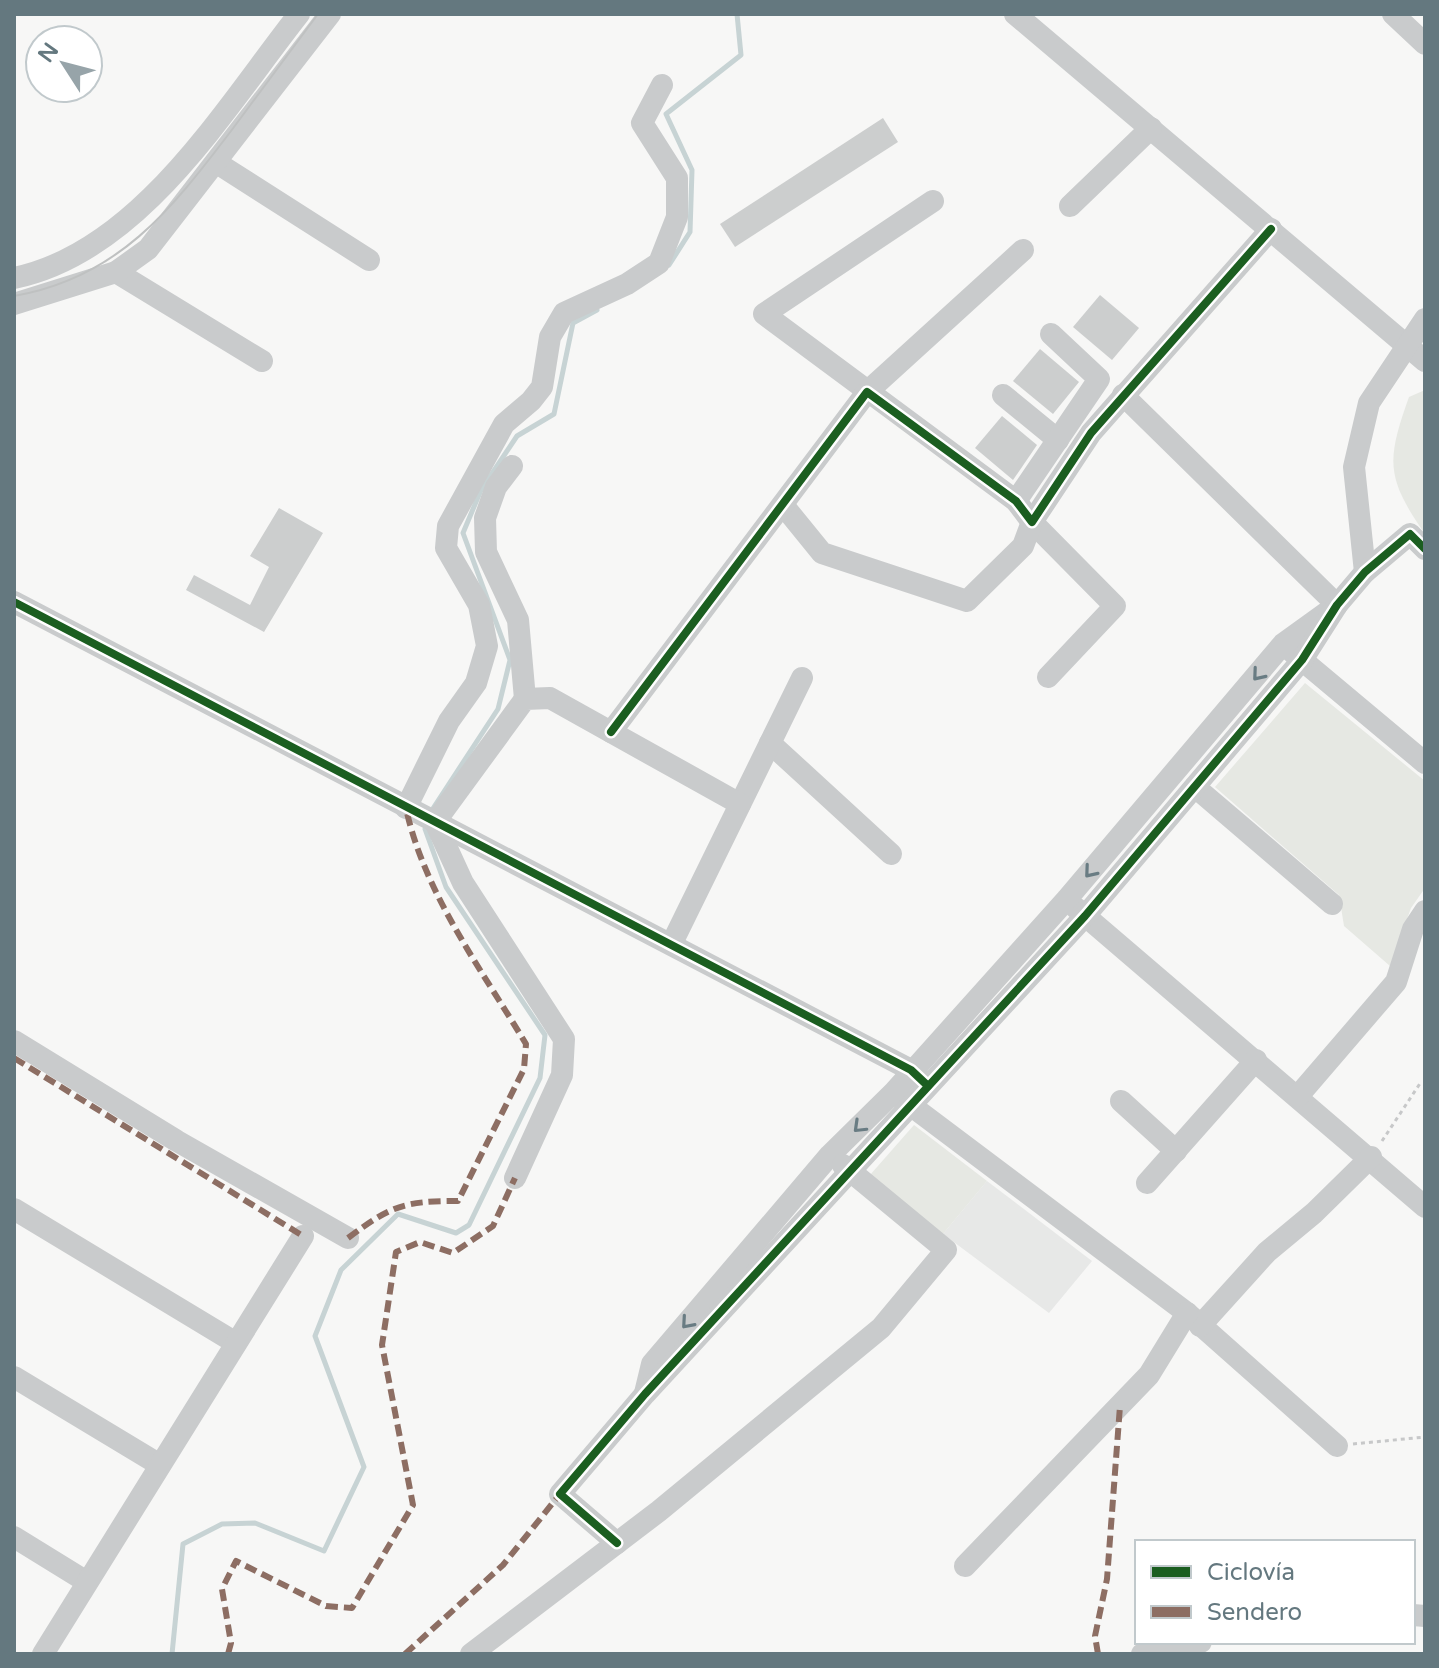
<svg xmlns="http://www.w3.org/2000/svg" width="1439" height="1668" viewBox="0 0 1439 1668" font-family="'Varela Round',sans-serif">
<style>
.built{fill:#e7e8e7}
.green{fill:#e6e8e3}
.lines{fill:none;stroke-linecap:round;stroke-linejoin:round}
.stream{stroke:#c7d3d4;stroke-width:5}
.building{fill:#cccece}
.path{stroke:#c7c8c9;stroke-width:3;stroke-dasharray:4 4;stroke-linecap:butt}
.minor{stroke:#c9cbcc;stroke-width:22}
.tram{stroke:#bfc1c1;stroke-width:2}
.quiet{stroke:#8d6e63;stroke-width:6;stroke-dasharray:12 6;stroke-linecap:butt}
.cycleway-casing{stroke:#fff;stroke-width:13}
.cycleway{stroke:#1b5e20;stroke-width:8}
.oneway{stroke:#697c83}
</style>
<rect width="100%" height="100%" fill="#f7f7f6"/>
<path class="built" d="M987 1181 1092 1261 1049 1313 943 1234Z"/>
<g class="green">
<path d="M1425 390V534C1386 478 1386 461 1409 397Z"/>
<path d="M1305 683 1425 781V888L1411 908 1390 966 1344 926 1339 895 1215 787Z"/>
<path d="M914 1125 987 1181 943 1234 870 1175Z"/>
</g>
<g class="lines">
<g class="stream">
<path d="M669 265 690 232 692 170 666 114 741 55 737 14"/>
<path d="M432 810 498 709 510 660 463 533 481 490 517 436 554 414 573 323 597 310"/>
<path d="M172 1654 183 1544 222 1524 255 1523 324 1551 364 1467 315 1336 341 1270 398 1214 456 1233 469 1225 540 1078 545 1035 446 887 425 829 427 823"/>
</g>
</g>
<g class="building">
<path d="M883 118 898 142 735 247 720 224Z"/>
<path d="M1100 295 1139 328 1112 360 1073 327Z"/>
<path d="M1040 349 1079 382 1053 414 1013 381Z"/>
<path d="M1002 416 1037 445 1013 480 975 448Z"/>
<path d="M279 508 323 533 264 632 186 590 194 575 250 605 269 567 250 556Z"/>
</g>
<g class="lines">
<g class="path">
<path d="M1382 1141 1421 1082"/>
<path d="M1353 1444 1425 1437"/>
</g>
<g class="minor">
<path d="M1015 14 1425 361"/>
<path d="M1393 14 1425 44"/>
<path d="M217 163 369 260"/>
<path d="M933 201 764 314 1016 501 1032 522 1115 606 1048 677"/>
<path d="M1070 206 1151 128"/>
<path d="M116 272 262 361"/>
<path d="M14 278C140 252 224 109 299 14"/>
<path d="M14 304 116 272 148 249 330 14"/>
<path d="M1003 395 1058 440"/>
<path d="M1123 395 1337 605"/>
<path d="M512 466 496 487 485 518 486 552 518 620 525 699"/>
<path d="M1016 501 1099 379 1051 334"/>
<path d="M783 505 822 553 967 601 1023 546 1032 522 1091 433 1271 229"/>
<path d="M1365 572 1354 467 1369 403 1425 319"/>
<path d="M14 602 911 1070 921 1080"/>
<path d="M1290 650 1425 763"/>
<path d="M611 732 867 392 1023 250"/>
<path d="M770 743 891 854"/>
<path d="M1195 787 1332 904"/>
<path d="M406 808 449 721 476 683 487 646 479 605 446 548 448 526 504 424 531 401 542 387 550 337 564 313 627 284 659 263 677 217V178L642 123 662 85"/>
<path d="M1076 908 1425 1207"/>
<path d="M672 943 802 678"/>
<path d="M14 1041 177 1141 348 1238"/>
<path d="M1298 1096 1396 982 1413 929 1425 911"/>
<path d="M901 1098 1187 1313 1337 1446"/>
<path d="M1121 1101 1176 1151"/>
<path d="M515 1178 562 1075 564 1039 463 883 435 822 525 699 550 698 740 804"/>
<path d="M1147 1183 1256 1060"/>
<path d="M14 1209 236 1343"/>
<path d="M1200 1326 1267 1252 1314 1213 1371 1157"/>
<path d="M14 1377 160 1465"/>
<path d="M645 1393 652 1364 830 1155 894 1092 1067 899 1283 644 1326 613"/>
<path d="M14 1537 87 1582"/>
<path d="M617 1543 560 1494 645 1394 1085 916 1302 660 1337 605 1365 572 1410 534 1425 549"/>
<path d="M965 1566 1149 1375 1187 1313"/>
<path d="M1413 1615 1425 1616"/>
<path d="M43 1654 303 1236"/>
<path d="M471 1654 659 1511 881 1328 946 1250 843 1165"/>
<path d="M1142 1654 1201 1642"/>
</g>
<path class="tram" d="M14 296C118 278 171 210 231 131 260 92 289 53 318 14"/>
<g class="quiet">
<path d="M14 1058 303 1236"/>
<path d="M348 1238C391 1206 403 1201 458 1201L524 1069 526 1044C482 970 424 893 406 808"/>
<path d="M228 1654 231 1643 222 1589 236 1561 326 1606 352 1608 413 1505 382 1345 396 1252 420 1242 453 1253 493 1226 515 1178"/>
<path d="M405 1654 503 1565 560 1494"/>
<path d="M1098 1654 1095 1636 1107 1579 1120 1406"/>
</g>
<g class="cycleway-casing">
<g id="cycleway">
<path d="M14 602 911 1070 928 1086"/>
<path d="M611 732 867 392 1016 501 1032 522 1091 433 1271 229"/>
<path d="M617 1543 560 1494 645 1394 1085 916 1302 660 1337 605 1365 572 1410 534 1425 549"/>
</g>
</g>
<use href="#cycleway" class="cycleway"/>
</g>
<defs><path id="oneway-chevron" d="M-2-3.5L2.5 0L-2 3.5" fill="none" stroke-width="1.6" stroke-linecap="round" stroke-linejoin="round" transform="scale(2)"/></defs>
<g class="oneway">
<use href="#oneway-chevron" transform="translate(1258 675) rotate(130)"/>
<use href="#oneway-chevron" transform="translate(1090 872) rotate(130)"/>
<use href="#oneway-chevron" transform="translate(859 1127) rotate(136)"/>
<use href="#oneway-chevron" transform="translate(687 1323) rotate(131)"/>
</g>
<rect width="1439" height="1668" fill="none" stroke="#64787f" stroke-width="32"/>
<rect x="1135" y="1540" width="280" height="104" fill="#ffffff" stroke="#c1c9cc" stroke-width="2"/>
<rect x="1151" y="1566" width="40" height="12" fill="#1b5e20" stroke="#c1c9cc" stroke-width="2"/>
<text x="1207" y="1580" font-size="24" fill="#64787f">Ciclovía</text>
<rect x="1151" y="1606" width="40" height="12" fill="#8d6e63" stroke="#c1c9cc" stroke-width="2"/>
<text x="1207" y="1620" font-size="24" fill="#64787f">Sendero</text>
<g transform="translate(64 64) rotate(306)"><circle r="38" fill="#ffffff" stroke="#c1c9cc" stroke-width="2"/>
<path d="M0-6L14 30L0 20L-14 30Z" fill="#97a4a9"/>
<text y="-12" font-size="22" font-weight="bold" text-anchor="middle" fill="#64787f">N</text>
</g>
</svg>
